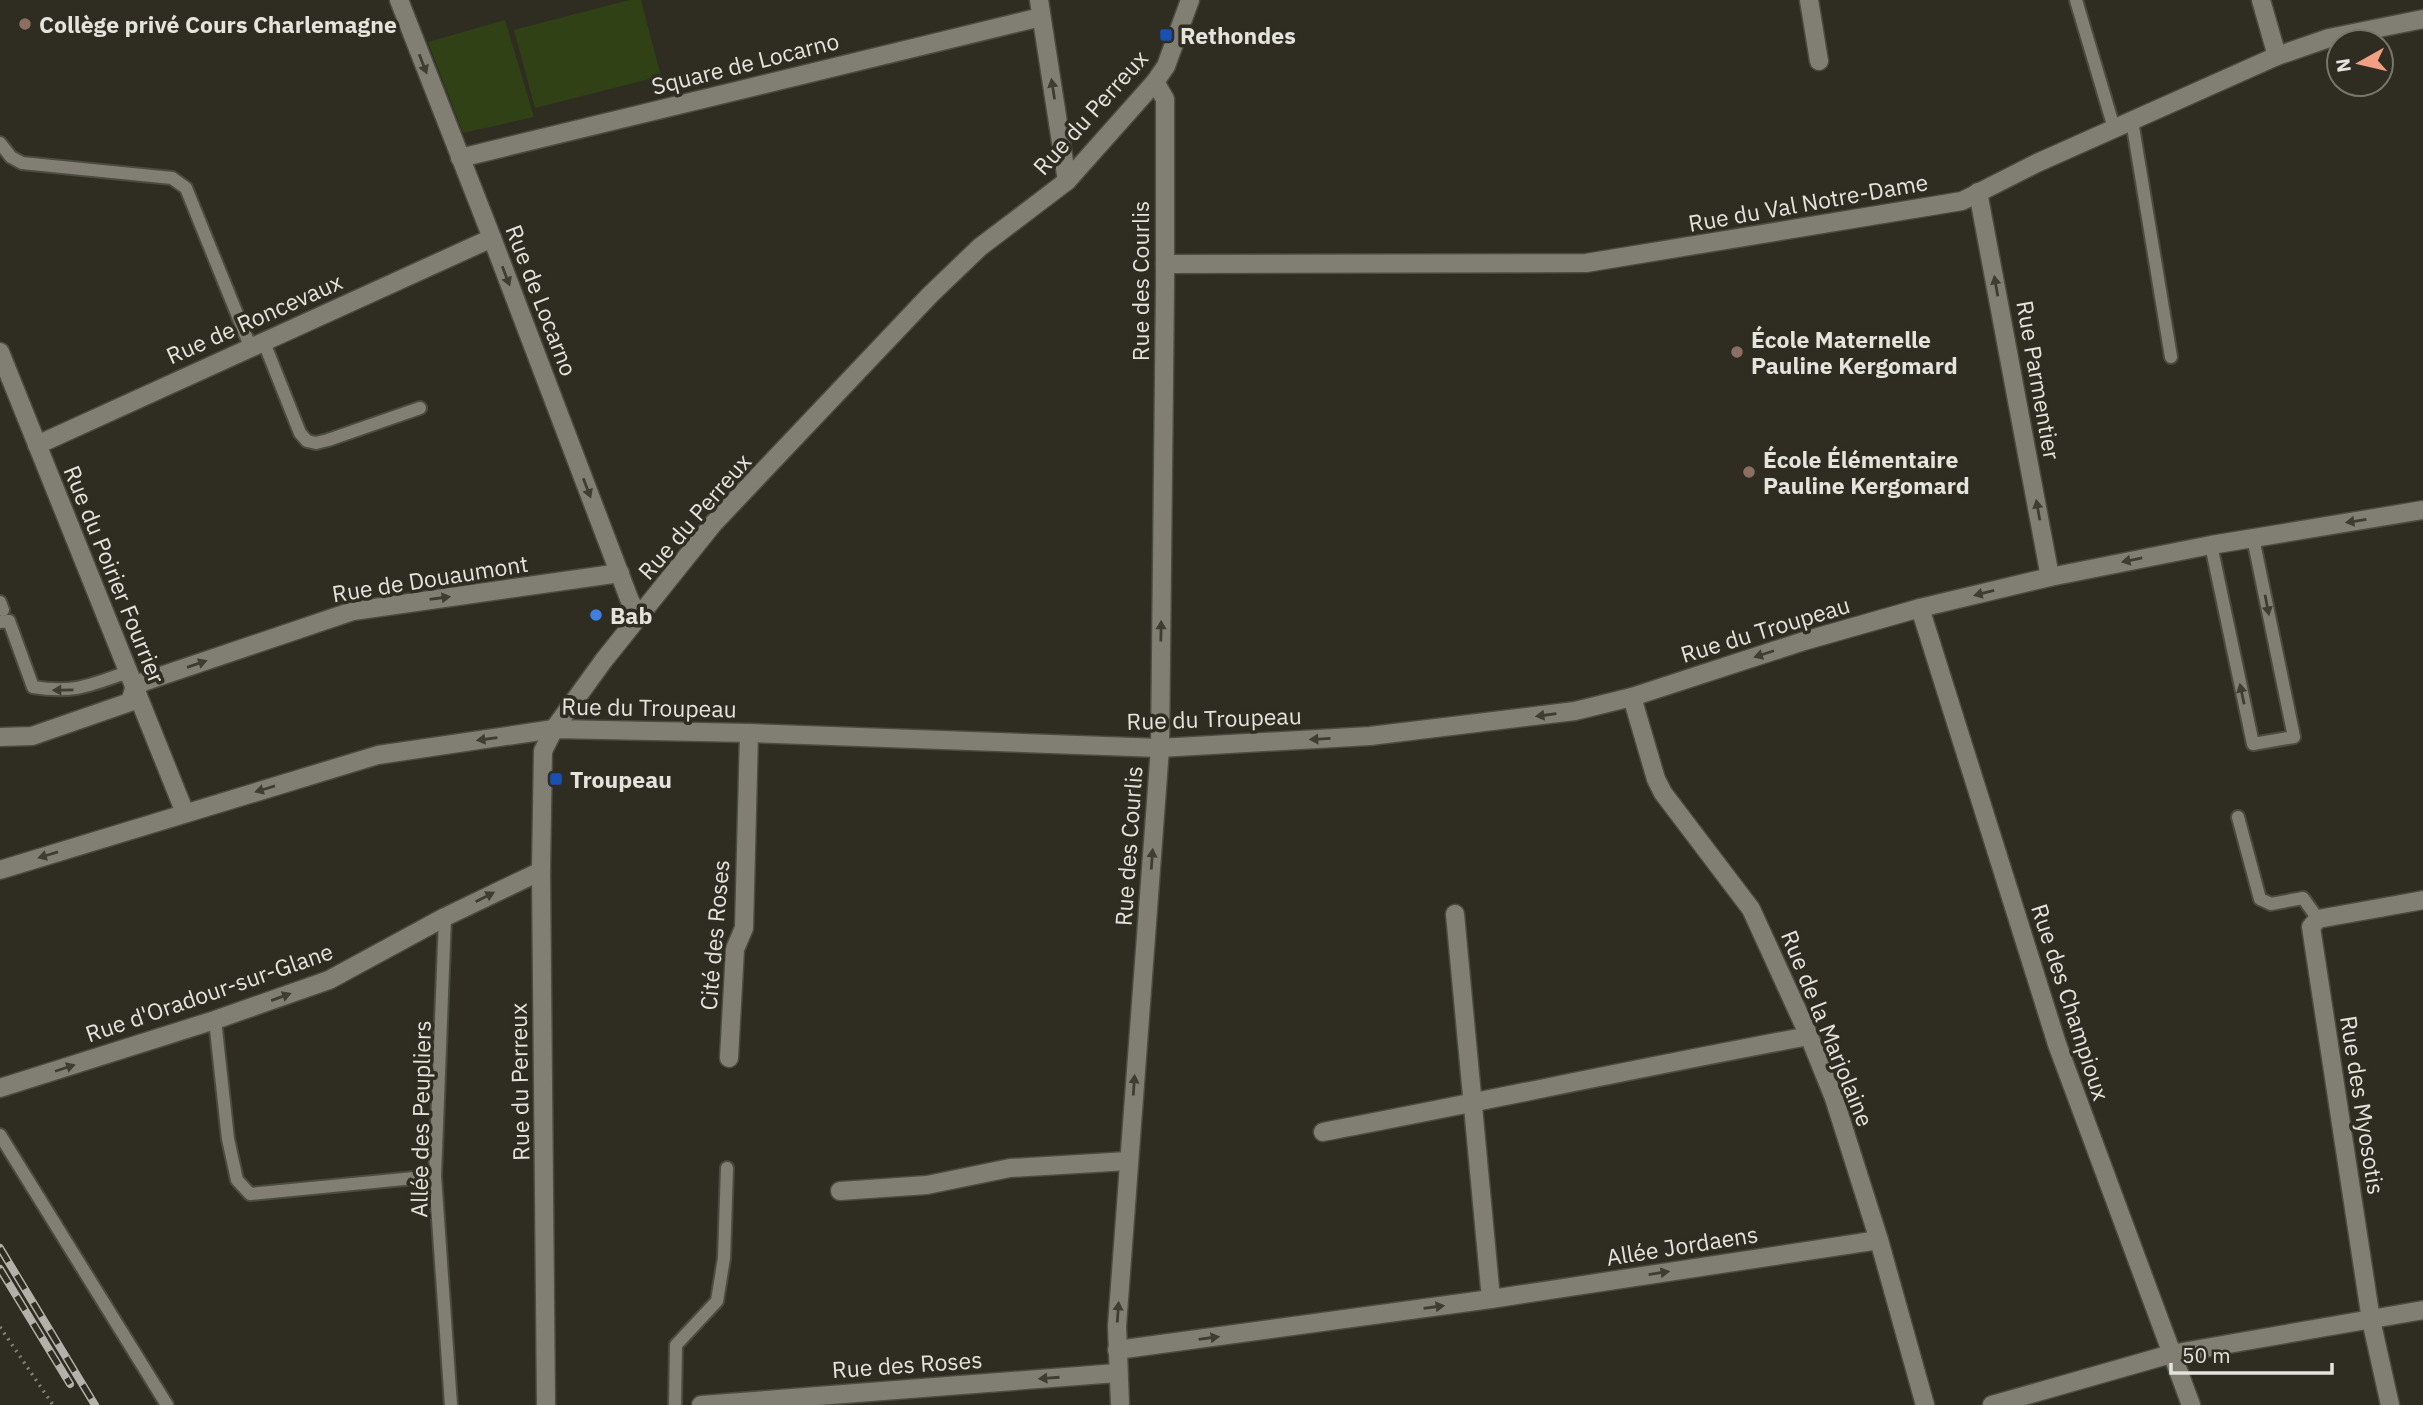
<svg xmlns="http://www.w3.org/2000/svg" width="2423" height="1405" viewBox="0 0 2423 1405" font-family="'IBM Plex Sans',sans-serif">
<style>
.green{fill:#2f4115}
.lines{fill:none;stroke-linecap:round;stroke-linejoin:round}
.service-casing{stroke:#4c4b41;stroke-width:16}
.minor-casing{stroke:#4c4b41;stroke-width:21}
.path{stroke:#807f75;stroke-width:3.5;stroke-dasharray:2 5;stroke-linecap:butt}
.service{stroke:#817f73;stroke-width:12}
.minor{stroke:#817f73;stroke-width:18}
.rail-casing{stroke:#b3b1a9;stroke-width:8}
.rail{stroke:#2f2d22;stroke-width:5;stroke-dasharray:16;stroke-linecap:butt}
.oneway{fill:#3f3d32}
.education-dot{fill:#8d6e63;stroke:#2f2d22;stroke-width:2.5}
.transit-dot{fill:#1a4fb4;stroke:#2f2d22;stroke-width:2.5}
.shop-dot{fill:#3f7fe0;stroke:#2f2d22;stroke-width:2.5}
.labels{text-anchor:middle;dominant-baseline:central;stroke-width:7;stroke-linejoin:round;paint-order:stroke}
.poi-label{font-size:23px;font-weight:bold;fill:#e4e3dc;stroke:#2f2d22;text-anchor:start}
.street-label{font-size:23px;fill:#e4e3dc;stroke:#2f2d22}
</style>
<rect width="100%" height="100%" fill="#2f2d22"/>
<g class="green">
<path d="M629 0H641L661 76 535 108 514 30Z"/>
<path d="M505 20 534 117 463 133 428 42Z"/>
</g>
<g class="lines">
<g class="service-casing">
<g id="service">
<path d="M2076 0 2114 128"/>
<path d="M2132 121 2171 357"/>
<path d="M0 143 11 157 22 163 172 178 186 188 250 346"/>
<path d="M263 340 300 433 307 441 316 443 328 440 420 408"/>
<path d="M2211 545 2253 744 2294 737 2253 538"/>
<path d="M0 602 3 610"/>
<path d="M0 622 9 621 33 687C73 694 91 685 128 672"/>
<path d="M2238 817 2260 899 2271 904 2303 898 2318 919"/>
<path d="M445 917 435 1176 451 1405"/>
<path d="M215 1020 228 1139 237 1180 250 1194 435 1176"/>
<path d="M0 1135 167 1405"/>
<path d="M675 1405 676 1345 717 1301 724 1258 727 1168"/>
</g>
</g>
<g class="minor-casing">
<g id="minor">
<path d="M399 0 492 238 630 601 640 617"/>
<path d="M1039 0 1067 181"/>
<path d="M1809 0 1819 61"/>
<path d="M2261 0 2277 56"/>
<path d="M460 158 1041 17"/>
<path d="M1978 192 2050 577"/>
<path d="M1165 264 1586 263 1962 201 2037 163 2277 56 2329 38 2423 19"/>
<path d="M0 352 185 813"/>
<path d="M37 445 492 238"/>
<path d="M1920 608 2057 1044 2191 1405"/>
<path d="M1632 697 1656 779 1663 793 1751 909 1809 1036 1834 1098 1879 1240 1925 1405"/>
<path d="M0 737 32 736 130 702 134 689 143 682 353 611 620 573"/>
<path d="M0 870 378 755 554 729 749 733 1160 748 1370 736 1575 711 1632 697 1804 641 1920 608 2050 577 2211 545 2423 510"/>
<path d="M1455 914 1491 1299"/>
<path d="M729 1058 735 949 744 928 749 733"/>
<path d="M0 1088 215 1020 329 980 445 917 541 871"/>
<path d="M1323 1132C1486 1101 1647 1066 1809 1036"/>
<path d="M840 1191 927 1185 1010 1168 1128 1161"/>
<path d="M1117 1350 1491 1299 1879 1240"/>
<path d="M546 1405 541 871 543 751 554 729 604 660 713 524 930 295 980 247 1067 181 1155 82 1166 66 1190 0"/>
<path d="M701 1405 1117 1373"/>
<path d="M1120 1405 1117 1326 1160 748 1165 286V99L1155 82"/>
<path d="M1992 1405 2171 1354 2423 1310"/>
<path d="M2390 1405 2371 1320 2311 927 2318 919 2423 900"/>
</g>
</g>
<path class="path" d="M0 1327 53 1405"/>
<use href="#service" class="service"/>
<use href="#minor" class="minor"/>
<g class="rail-casing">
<g id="rail">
<path d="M0 1248 95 1405"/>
<path d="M0 1269 70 1384"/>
</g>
</g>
<use href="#rail" class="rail"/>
</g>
<defs><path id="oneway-solid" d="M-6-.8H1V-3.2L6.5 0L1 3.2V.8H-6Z" transform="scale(1.75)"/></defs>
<g class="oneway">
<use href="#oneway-solid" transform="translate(423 64) rotate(69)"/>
<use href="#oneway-solid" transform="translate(1053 89) rotate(-99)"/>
<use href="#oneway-solid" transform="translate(506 276) rotate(69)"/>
<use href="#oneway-solid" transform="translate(1996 286) rotate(-100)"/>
<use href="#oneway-solid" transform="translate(587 488) rotate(69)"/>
<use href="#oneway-solid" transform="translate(2038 510) rotate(-100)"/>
<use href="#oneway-solid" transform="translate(2356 521) rotate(171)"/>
<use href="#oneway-solid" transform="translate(2132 560) rotate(169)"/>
<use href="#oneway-solid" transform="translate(1984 593) rotate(166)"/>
<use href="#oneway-solid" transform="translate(440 598) rotate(-8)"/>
<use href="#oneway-solid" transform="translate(2267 605) rotate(79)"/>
<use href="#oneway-solid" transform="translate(1161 631) rotate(-89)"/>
<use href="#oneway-solid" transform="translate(1764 654) rotate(162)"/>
<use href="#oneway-solid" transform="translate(197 664) rotate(-19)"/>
<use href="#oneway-solid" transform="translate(63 690) rotate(179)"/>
<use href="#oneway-solid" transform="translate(2242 694) rotate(-102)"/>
<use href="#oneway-solid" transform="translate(1546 715) rotate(172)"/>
<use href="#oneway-solid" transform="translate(487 739) rotate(172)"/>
<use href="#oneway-solid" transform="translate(1320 739) rotate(177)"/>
<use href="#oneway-solid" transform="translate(265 789) rotate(163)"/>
<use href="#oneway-solid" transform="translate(48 855) rotate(163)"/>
<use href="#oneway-solid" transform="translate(1152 859) rotate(-86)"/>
<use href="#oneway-solid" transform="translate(485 897) rotate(-27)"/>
<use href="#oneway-solid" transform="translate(281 997) rotate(-20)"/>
<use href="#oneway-solid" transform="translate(65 1068) rotate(-18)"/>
<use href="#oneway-solid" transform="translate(1134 1085) rotate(-86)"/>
<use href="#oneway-solid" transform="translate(1659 1273) rotate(-9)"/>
<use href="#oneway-solid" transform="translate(1434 1307) rotate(-8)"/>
<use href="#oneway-solid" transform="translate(1118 1312) rotate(-86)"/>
<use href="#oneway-solid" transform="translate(1209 1338) rotate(-8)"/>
<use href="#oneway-solid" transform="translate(1049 1378) rotate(176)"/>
</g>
<g class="education-dot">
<circle cx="25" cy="24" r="7"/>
<circle cx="1737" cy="352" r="7"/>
<circle cx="1749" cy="472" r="7"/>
</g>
<g class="transit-dot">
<rect x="1159" y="28" width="14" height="14" rx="3.5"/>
<rect x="549" y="772" width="14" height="14" rx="3.5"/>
</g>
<circle class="shop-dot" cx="596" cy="615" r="7"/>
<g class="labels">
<g class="poi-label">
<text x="39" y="24">Collège privé Cours Charlemagne</text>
<text x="1180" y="35">Rethondes</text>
<text x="1751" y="339">École Maternelle<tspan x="1751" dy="26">Pauline Kergomard</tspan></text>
<text x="1763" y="459">École Élémentaire<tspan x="1763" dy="26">Pauline Kergomard</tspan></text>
<text x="610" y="615">Bab</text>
<text x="570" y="779">Troupeau</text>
</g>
<g class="street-label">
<text transform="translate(745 63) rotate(-14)">Square de Locarno</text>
<text transform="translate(1090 112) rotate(-48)">Rue du Perreux</text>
<text transform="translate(1808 202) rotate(-10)">Rue du Val Notre-Dame</text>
<text transform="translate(1140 281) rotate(-90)">Rue des Courlis</text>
<text transform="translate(542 300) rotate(69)">Rue de Locarno</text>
<text transform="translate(254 318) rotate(-24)">Rue de Roncevaux</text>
<text transform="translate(2039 380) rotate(80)">Rue Parmentier</text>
<text transform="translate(694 516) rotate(-49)">Rue du Perreux</text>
<text transform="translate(115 574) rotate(68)">Rue du Poirier Fourrier</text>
<text transform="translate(430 578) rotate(-9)">Rue de Douaumont</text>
<text transform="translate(1765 629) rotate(-17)">Rue du Troupeau</text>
<text transform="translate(649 707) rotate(1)">Rue du Troupeau</text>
<text transform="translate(1214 718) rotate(-2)">Rue du Troupeau</text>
<text transform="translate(1128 846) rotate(-86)">Rue des Courlis</text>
<text transform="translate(714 935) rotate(-85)">Cité des Roses</text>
<text transform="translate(209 992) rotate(-19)">Rue d'Oradour-sur-Glane</text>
<text transform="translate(2071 1002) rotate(72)">Rue des Champioux</text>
<text transform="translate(1828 1028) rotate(68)">Rue de la Marjolaine</text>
<text transform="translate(519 1082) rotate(-91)">Rue du Perreux</text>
<text transform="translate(2363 1105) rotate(81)">Rue des Myosotis</text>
<text transform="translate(420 1119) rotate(-89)">Allée des Peupliers</text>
<text transform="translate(1682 1245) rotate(-9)">Allée Jordaens</text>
<text transform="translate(907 1364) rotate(-4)">Rue des Roses</text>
</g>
</g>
<g transform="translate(2360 63) rotate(262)"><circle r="33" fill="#2f2d22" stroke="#77766c" stroke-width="2"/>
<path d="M0-5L12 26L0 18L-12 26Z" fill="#f39f84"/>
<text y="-10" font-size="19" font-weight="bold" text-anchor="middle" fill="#e4e3dc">N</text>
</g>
<path d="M2171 1363v10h161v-10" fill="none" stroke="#e4e3dc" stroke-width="3.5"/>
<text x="2182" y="1363" font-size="21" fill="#e4e3dc" stroke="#2f2d22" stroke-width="5" paint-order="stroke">50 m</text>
</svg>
